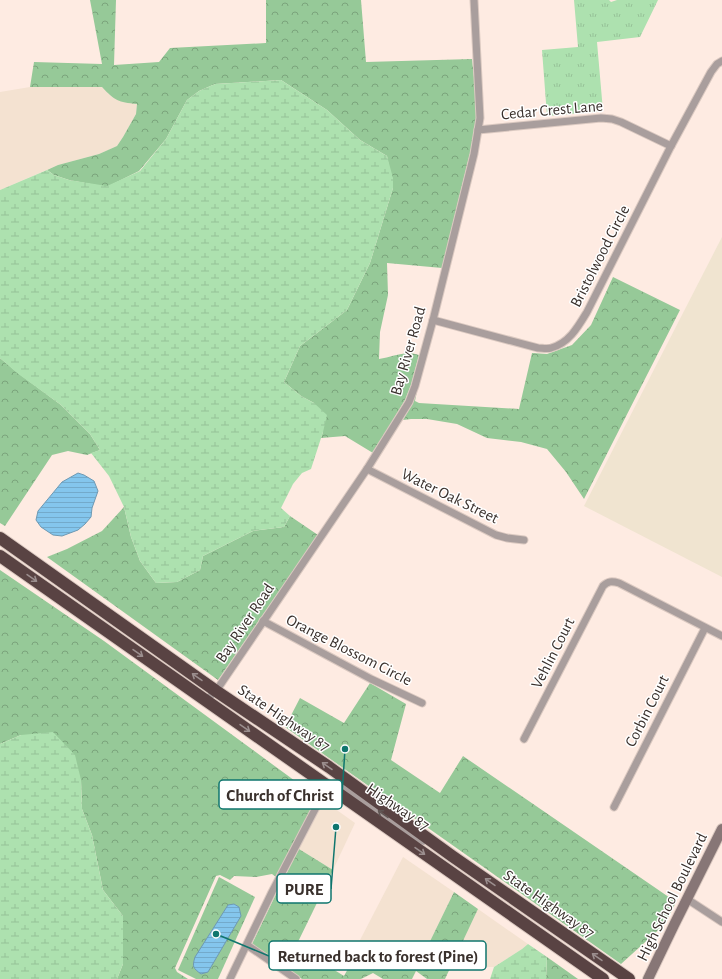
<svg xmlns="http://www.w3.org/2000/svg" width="722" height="979" viewBox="0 0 722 979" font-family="'Alegreya Sans',sans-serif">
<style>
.commercial{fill:#f4e2d1}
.education{fill:#f0e4d0}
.grass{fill:url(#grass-tufts)}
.forest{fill:url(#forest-crowns)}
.wetland{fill:url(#wetland-marsh)}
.water{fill:url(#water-rules);stroke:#6e99b3}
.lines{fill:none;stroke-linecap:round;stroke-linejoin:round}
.street-casing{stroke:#dbc9c1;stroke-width:9}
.secondary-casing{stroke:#dbc9c1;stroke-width:12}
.highway-casing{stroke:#dbc9c1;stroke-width:14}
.street{stroke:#a99e9d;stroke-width:7}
.secondary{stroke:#877676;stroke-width:10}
.highway{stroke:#594343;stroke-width:12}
.oneway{stroke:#9b8e8e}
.oneway2{stroke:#605654}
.labels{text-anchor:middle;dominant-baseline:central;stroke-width:3;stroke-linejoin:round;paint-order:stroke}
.street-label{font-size:16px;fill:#39302c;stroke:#fff}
.leader{fill:none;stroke:#0f766e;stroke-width:1.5}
.callout-dot{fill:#0f766e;stroke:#fff;stroke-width:1.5}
.callout{fill:#fff;stroke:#0f766e;stroke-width:1.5}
.callout-label{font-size:17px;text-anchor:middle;font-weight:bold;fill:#39302c}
</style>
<defs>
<pattern id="grass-tufts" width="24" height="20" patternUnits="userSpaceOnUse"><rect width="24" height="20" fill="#ade1af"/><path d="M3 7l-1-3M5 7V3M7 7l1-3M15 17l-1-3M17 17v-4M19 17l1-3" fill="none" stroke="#96c197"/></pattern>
<pattern id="forest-crowns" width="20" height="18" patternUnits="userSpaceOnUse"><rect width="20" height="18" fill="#96c998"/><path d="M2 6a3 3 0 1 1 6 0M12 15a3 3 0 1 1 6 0" fill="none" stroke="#7ba47c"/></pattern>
<pattern id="wetland-marsh" width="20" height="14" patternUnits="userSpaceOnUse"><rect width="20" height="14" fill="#ade1af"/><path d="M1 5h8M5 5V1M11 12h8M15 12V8" fill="none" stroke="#96c197"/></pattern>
<pattern id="water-rules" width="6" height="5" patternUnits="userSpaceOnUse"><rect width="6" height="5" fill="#84c6ed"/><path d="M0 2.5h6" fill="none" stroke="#73aacb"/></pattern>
</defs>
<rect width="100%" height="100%" fill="#feebe2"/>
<g class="commercial">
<path d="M30 87H102L112 97 137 104 136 114 123 137 117 146 99 154 58 165 0 190V92Z"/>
<path d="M324 801 355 823 333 870 299 849Z"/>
<path d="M403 857 454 892 416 970 359 942Z"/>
<path d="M478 909 528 944 522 949 494 967H474L455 957Z"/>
</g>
<path class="education" d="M722 237V577L584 506Z"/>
<path class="grass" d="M574 0H609L611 2 617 0H658L640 37 597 42 603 111 547 116 542 50 578 47Z"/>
<g class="forest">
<path d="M90 0H116L114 65 159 62 170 48 266 43V0H361L366 62 472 59C474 81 479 105 475 127H474L475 130 470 153 442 268 387 263 388 295 380 332 379 359C393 357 405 350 419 355L411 385 405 400 373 453 345 436 321 438 323 432 314 403 301 396 284 382 300 346 347 310 370 263 393 188 387 156 360 140 327 110 281 80 215 84 199 91 187 100 166 139 139 171 107 187 69 180 54 175 47 170 58 165 99 154 117 146 123 137 136 114 137 104C118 102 115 101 102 87H30L34 62 102 64Z"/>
<path d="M613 277 680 310 584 499 566 472 547 449 521 442 487 438 457 424 427 419H411L403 420 412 404 417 391 415 401 419 403 519 409 532 353 547 354 572 345 591 325Z"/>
<path d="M0 358 18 373 61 405 90 434 100 450 87 455 68 451 52 455 5 526 0 523Z"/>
<path d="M124 507 131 537 140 561 156 583 177 582 200 570 203 556 253 531 284 527 290 516 318 535 218 680 47 557 67 549 102 531Z"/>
<path d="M0 570 104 641 317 797 276 877 272 874 256 877 234 876 230 880 220 875 216 876 175 968 177 972 188 979H117L123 964V916L103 890 92 835 82 809 81 780 21 735 0 744Z"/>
<path d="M370 683 406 704 391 760 440 793 463 756 676 902 665 924 621 964 285 727 300 698 344 723Z"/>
<path d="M299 849 333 870 296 946 344 976 362 943 416 970 454 892 478 909 445 979H427L416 971 412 979H383L373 973 361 979H302L252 944 276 894Z"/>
<path d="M219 877 255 897 218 979H196L178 970Z"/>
<path d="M547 957 578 979H546Z"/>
</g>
<g class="wetland">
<path d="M281 80 327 110 360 140 387 156 393 178V188L370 263 347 310 300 346 284 382 301 396 314 403 327 415 323 432 311 469 302 473 293 484 281 508 290 516 284 527 253 531 203 556 200 570 177 582 156 583 140 561 131 537 124 507 109 476 91 453 100 450 90 434 61 405 17 373 0 358V190L47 170 54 175 69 180 107 186 140 171 166 139 187 100 199 91 215 84Z"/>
<path d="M53 732 75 755 81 780 82 809 92 835 103 890 123 916V964L117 979H0V744L21 735Z"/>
<path d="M528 944 547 957 546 979H490L494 967 522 949Z"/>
</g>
<g class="water">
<path d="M78 473 84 475 94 481 98 491 92 508 91 517 85 524 78 530 62 536 53 535 41 527 36 520 38 511 62 482Z"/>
<path d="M234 904 239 907 241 916 208 972 201 974C193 968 192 967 195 957L228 905Z"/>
</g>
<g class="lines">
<g class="street-casing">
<g id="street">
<path d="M478 130 601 118 612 119 621 122 671 146"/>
<path d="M433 320 538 348C542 348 547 349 551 348 569 343 578 327 587 312L671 146 711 72 717 64 722 61"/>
<path d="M367 469 496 535 507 538 524 540"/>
<path d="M263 621 371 679 422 703"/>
<path d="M206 700 216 691 367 469 409 402 415 386 433 320 474 154 480 118 474 0"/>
<path d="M524 739 603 586C608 581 612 581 619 583L722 636"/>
<path d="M614 807 705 628"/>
<path d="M687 899 722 922"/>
<path d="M247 945 296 979"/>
<path d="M230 979 272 892 322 796 332 785H336L342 786 416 837 423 841"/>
</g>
</g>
<g class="secondary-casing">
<path id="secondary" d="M648 979 674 925 722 829"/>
</g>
<g class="highway-casing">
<g id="highway">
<path d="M0 538 216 691 329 767 452 856 629 979"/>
<path d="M0 556 603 979"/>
</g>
</g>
<use href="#street" class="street"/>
<use href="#secondary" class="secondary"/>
<use href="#highway" class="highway"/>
</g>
<defs><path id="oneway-shaft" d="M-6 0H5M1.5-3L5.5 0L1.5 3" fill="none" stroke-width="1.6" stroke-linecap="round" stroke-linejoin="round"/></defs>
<g class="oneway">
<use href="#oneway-shaft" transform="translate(32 578) rotate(35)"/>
<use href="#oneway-shaft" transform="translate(138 653) rotate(35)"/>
<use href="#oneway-shaft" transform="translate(197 677) rotate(-145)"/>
<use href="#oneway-shaft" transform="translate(245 728) rotate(35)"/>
<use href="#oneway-shaft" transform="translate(327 766) rotate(-145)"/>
<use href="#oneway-shaft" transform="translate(420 851) rotate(35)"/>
<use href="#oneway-shaft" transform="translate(490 882) rotate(-145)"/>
<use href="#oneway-shaft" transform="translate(597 957) rotate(-145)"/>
</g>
<use class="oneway2" href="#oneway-shaft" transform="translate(383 814) rotate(-145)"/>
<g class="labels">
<g class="street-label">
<text transform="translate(552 110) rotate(-5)">Cedar Crest Lane</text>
<text transform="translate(600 256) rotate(-63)">Bristolwood Circle</text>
<text transform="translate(408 351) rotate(-74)">Bay River Road</text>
<text transform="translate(450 496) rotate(26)">Water Oak Street</text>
<text transform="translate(245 623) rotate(-56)">Bay River Road</text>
<text transform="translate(349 650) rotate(27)">Orange Blossom Circle</text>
<text transform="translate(553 653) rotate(-63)">Vehlin Court</text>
<text transform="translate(647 711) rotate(-63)">Corbin Court</text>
<text transform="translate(284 718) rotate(34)">State Highway 87</text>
<text transform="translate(398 807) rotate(34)">Highway 87</text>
<text transform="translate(672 897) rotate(-64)">High School Boulevard</text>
<text transform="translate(549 904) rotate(35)">State Highway 87</text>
</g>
</g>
<path class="leader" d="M345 749L342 795M336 827L331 889M216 934L269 956"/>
<g class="callout-dot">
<circle cx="345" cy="749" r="4"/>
<circle cx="336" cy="827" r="4"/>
<circle cx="216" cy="934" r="4"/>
</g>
<g class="callout">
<rect x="219" y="780" width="123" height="29" rx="4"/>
<rect x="277" y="874" width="54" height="29" rx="4"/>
<rect x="269" y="941" width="217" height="29" rx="4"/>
</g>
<g class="callout-label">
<text x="280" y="801">Church of Christ</text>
<text x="304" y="895">PURE</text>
<text x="378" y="962">Returned back to forest (Pine)</text>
</g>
</svg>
